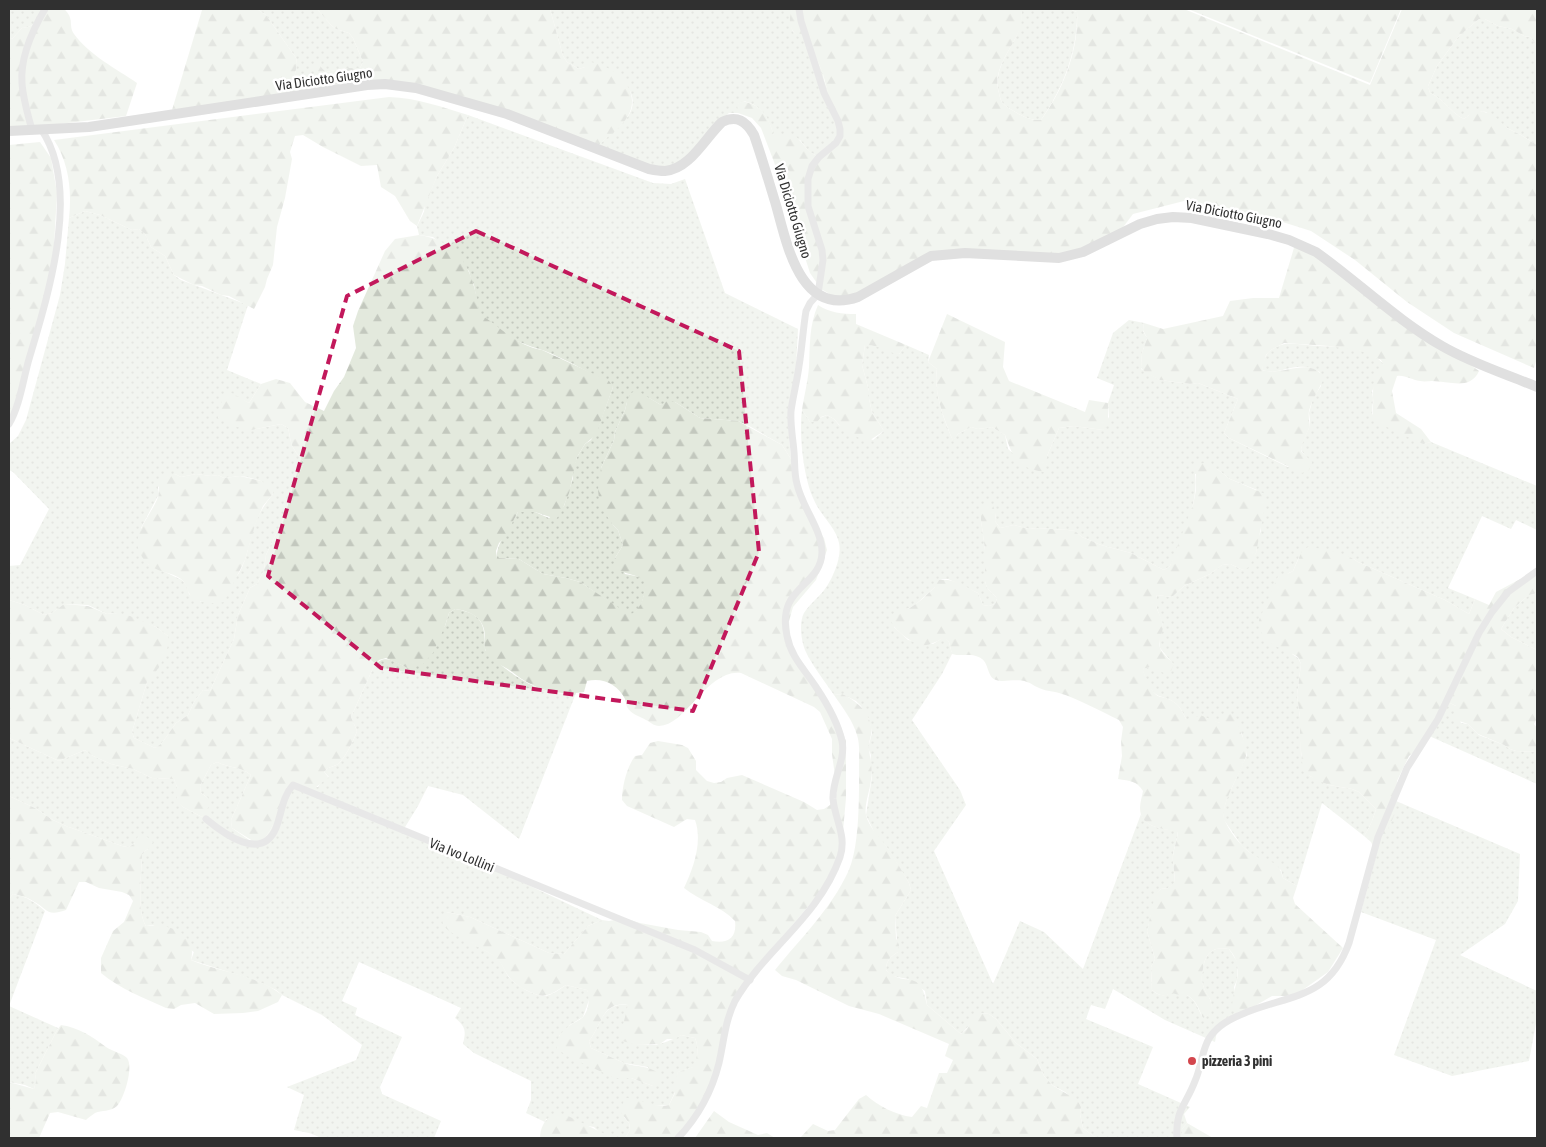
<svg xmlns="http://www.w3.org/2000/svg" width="1546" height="1147" viewBox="0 0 1546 1147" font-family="'Asap Condensed',sans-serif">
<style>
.grass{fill:url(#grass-dots);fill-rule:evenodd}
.forest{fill:url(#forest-firs)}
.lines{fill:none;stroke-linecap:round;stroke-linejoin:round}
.minor{stroke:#cdcdcd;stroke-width:7}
.secondary{stroke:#bababa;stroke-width:10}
.marked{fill:none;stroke:#c2185b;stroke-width:4;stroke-dasharray:10 6;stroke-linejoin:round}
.poi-dot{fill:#d3464d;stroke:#fff;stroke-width:2}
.labels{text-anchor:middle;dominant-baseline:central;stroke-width:5;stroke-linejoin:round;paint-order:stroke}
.street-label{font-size:14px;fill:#303030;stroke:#fff}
.poi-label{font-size:14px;font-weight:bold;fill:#303030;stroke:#fff;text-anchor:start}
</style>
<defs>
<pattern id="grass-dots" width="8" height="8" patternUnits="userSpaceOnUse" patternTransform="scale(1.25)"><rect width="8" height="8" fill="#e3e9dd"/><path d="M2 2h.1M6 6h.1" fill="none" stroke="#c3c8be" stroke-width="1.8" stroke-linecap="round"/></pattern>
<pattern id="forest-firs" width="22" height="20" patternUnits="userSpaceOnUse" patternTransform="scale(1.25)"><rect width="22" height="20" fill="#e3e9dd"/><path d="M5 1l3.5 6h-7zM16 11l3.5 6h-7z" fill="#c3c8be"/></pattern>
</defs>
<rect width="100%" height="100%" fill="#fff"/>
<g class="grass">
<path d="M9 9H48C40 18 34 28 22 28L12 39 9 37Z"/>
<path d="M257 9H317L331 25 336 29 349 33 353 38 363 62 360 68H346L326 72 321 67 320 60 325 89 291 94 297 64 296 58 266 15Z"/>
<path d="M550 9H792L791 26 793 32 810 43 823 74 824 80 842 132 820 157C810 154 806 148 800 140L774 135C767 117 764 107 744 101L738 104V113H729L720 120 678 165 656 168 597 147C611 131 642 116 630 91L585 67 579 69 567 62 563 56Z"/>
<path d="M1022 9H1069L1077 12C1078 50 1063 89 1041 120 1031 121 1020 115 1012 110 1000 103 1001 101 998 89 995 70 1007 54 1015 39 1020 29 1022 19 1022 9Z"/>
<path d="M1479 19H1485L1498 26 1512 29 1524 36 1530 37 1537 46V145L1521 135 1507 128 1486 112 1479 111 1469 115 1464 119C1451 113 1444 99 1430 93L1428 86 1437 66 1458 37Z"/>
<path d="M468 115 653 183 671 184 685 179 725 293 798 329 796 367 788 423 791 459 782 445 751 427 738 421 700 418 675 402 661 405 649 398 627 402 625 410 615 432 614 440 601 468 613 525 618 530 623 545 615 558 625 574 641 577 647 582C644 595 643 608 630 616L580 582 566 578 543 574 519 559 497 558C495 544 512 525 518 512H535L549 518 564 506 573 478V470L577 457 585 444 591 440 598 428 613 387C591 373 569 361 545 351 536 348 526 345 517 341 503 334 492 322 479 314L474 285 471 279 469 271 433 237 419 235 417 226 424 212 425 204 437 176 454 148Z"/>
<path d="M85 211 100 215 132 230 139 229 145 234 151 247 165 256 174 275 181 280 248 305 227 370 261 384 249 403 243 400 252 430 281 424 288 428C290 435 290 443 294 449 297 455 301 457 304 463L290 493 285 515 266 555 264 570 257 584 250 588 238 615 234 639 210 691 203 690 194 702 188 715 176 723 162 743 155 748 134 738 132 732 147 682 168 636 156 627 114 613 107 614 88 605 64 604 52 613 44 615 25 605 9 600V566L20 565 49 509 13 472 9 470V444L18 436 26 420 60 295 65 264 69 218ZM175 474 181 477 196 474 211 476 218 475 224 478 240 476 247 477 261 481 273 494C265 504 259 513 255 524 249 540 248 558 239 573 231 585 213 594 201 602L189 594 187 586 182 580 148 564 141 528 159 494 158 487Z"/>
<path d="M1129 320 1144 323 1143 331 1147 338 1142 353 1141 369 1160 380 1190 384 1198 383 1238 399 1224 433 1229 438 1288 467 1306 457 1301 450 1302 443 1309 428 1310 420 1309 413 1313 398 1321 386 1320 372C1316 370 1310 367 1305 367 1290 365 1278 375 1262 370 1263 363 1265 354 1271 350 1274 348 1282 344 1285 344 1297 343 1308 346 1320 346 1340 347 1372 347 1385 366L1372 391 1373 398 1372 414 1423 444 1431 442 1537 486V530L1516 520 1511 529 1482 516 1448 588 1475 599 1469 614 1445 600 1358 562 1352 558 1299 557 1293 571C1283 575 1273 586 1270 597L1292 654 1298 658 1301 664 1297 695 1300 718 1301 756 1310 776 1329 785 1352 789 1359 792 1376 809C1374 817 1369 829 1364 836L1322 803 1297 886 1283 878 1281 870 1254 856 1242 846 1224 820 1223 812 1227 798 1247 755 1242 734 1238 728 1213 721 1186 719C1183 713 1180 706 1174 702 1170 699 1164 698 1159 696 1151 693 1144 678 1143 669L1150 667 1174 665 1160 648 1159 639 1163 625 1155 603 1157 595 1172 597 1184 586 1210 574 1222 565 1230 564 1243 570 1256 553 1258 538 1261 531 1257 490 1230 479 1217 469 1195 474C1199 502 1182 541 1170 566L1164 570 1131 553 1101 545 1082 537 1075 531 1068 530 1037 528 1029 529 1014 525 1000 528 995 521 996 513 981 520 985 550V581L987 588 997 598 995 604 989 606 983 605 978 593 948 579H942L935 587 915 605 903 611 894 627 908 640 933 644 944 637 949 642 952 654 942 674 912 720 960 790 966 805 934 851 993 984 1020 921 1044 932 1083 969 1141 814C1146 828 1163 829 1178 831 1177 840 1174 847 1173 855 1172 865 1176 874 1174 884L1168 888 1161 889 1156 895 1147 931 1155 959 1151 967 1152 990C1159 996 1164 997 1172 992L1179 995H1187C1197 1001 1197 1008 1203 1018L1210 1014C1214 995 1207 1000 1203 985 1201 980 1202 974 1203 969 1205 953 1213 946 1229 949L1238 963 1237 980 1234 987 1238 1012 1217 1031 1215 1042 1165 1020 1113 989 1105 1009 1091 1005 1086 1019 1153 1047 1138 1084 1190 1107 1184 1114 1187 1123 1182 1129V1138H1096L1083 1128 1080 1114 1081 1107 1065 1092 1052 1085 1044 1076 1037 1059 1016 1043 996 1019 989 1014 982 1013C972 1020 969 1027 961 1034L927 1005 925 991 908 979 892 976 886 970C886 961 890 957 898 952L895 916 911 890 909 883 886 846 875 834 866 815 872 777 870 762 871 755 868 748 872 733 869 719 864 713 861 706 856 701 842 694 834 695C826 683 811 664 805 650 801 640 799 622 804 613 810 603 821 596 827 586 834 575 842 556 839 543 836 527 820 515 814 500 803 477 799 434 802 410L810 422 827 415 834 419 839 425 873 440 884 431 872 412 869 399V391L862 365 865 345 873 344 899 354 906 345 929 355 928 362 937 369C933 389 944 421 953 440L958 434 971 427 978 429 992 427 1005 435 1008 449 1030 468 1037 470 1047 464V456L1059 428 1074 426 1103 430 1109 417 1108 403 1114 385 1097 378 1113 333Z"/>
<path d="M1537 593V650L1511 637 1501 629 1514 608 1529 595Z"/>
<path d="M455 609C483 613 485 625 485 650 507 673 542 699 576 693L519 839 463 795 428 786 418 806 402 832 505 874 602 920 588 926 564 954 549 953 470 917 446 912 456 934 495 956C502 962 503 968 508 976 513 984 536 997 545 996 552 995 560 989 566 985L587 990 590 997 583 1017 570 1025 565 1032 559 1036 615 1077 631 1078 653 1086 648 1067 624 1063 591 1048 589 1041C602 1025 601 1002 628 1005L627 1013 636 1045C643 1044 647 1045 654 1045 659 1045 677 1038 681 1035L695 1038C699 1048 698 1057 694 1067L678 1072 675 1092 669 1105 654 1106 646 1104 624 1117 629 1123 630 1130 625 1138H613L600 1133 594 1127 546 1119 545 1122 526 1113 531 1100V1081L474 1053 463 1044C466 1031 466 1027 455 1018L461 1008 359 962 342 1001 357 1008 355 1015 402 1037 380 1087 382 1094 441 1121 434 1138H322L309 1133 294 1130 304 1095 287 1087 356 1060 362 1045 322 1015 282 995 276 990 257 981 191 960 194 952 153 925 146 926C136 910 142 872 142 853L148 849 135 843 129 847 122 846 66 826 53 820 35 808 9 796V738L59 761 85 750 91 755 111 764 133 769 152 778 174 779 177 787 178 801 183 807 202 817 208 798 201 793 200 786 211 765 217 762C229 768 240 766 251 775L231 820 232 828 249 840 263 841 271 829 287 789 318 787 322 780 329 777 324 772C331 765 331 768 338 764 344 760 355 738 357 731L351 717 374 666C385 653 394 662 408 668L445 626 449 613Z"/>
<path d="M1450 703 1456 706 1457 713 1461 723 1468 724 1479 735 1504 745 1510 749 1516 751 1537 752V784L1427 735 1443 704Z"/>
<path d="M1396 801 1520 854 1518 901 1505 924 1460 955 1537 991V1018L1529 1061 1452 1076 1394 1055 1436 940 1361 912 1379 845 1394 816Z"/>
<path d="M13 894C26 896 35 902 45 911L9 1006 58 1028 35 1074 36 1081 34 1089 25 1085 9 1082V899Z"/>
</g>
<g class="forest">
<path d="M48 9H64C75 19 68 25 74 34 89 55 117 69 137 83L126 116 9 130V37L12 39 22 28C34 28 40 18 48 9Z"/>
<path d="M205 9H257L266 15 296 58 297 64 291 94 172 110 202 10Z"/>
<path d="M317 9H550L563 56 567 62 579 69 585 67 591 62C619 68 647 95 623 123 616 132 605 138 597 147L431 88 325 89 315 70 314 64 320 60 321 67 326 72 346 68H360L363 62 353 38 349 33 336 29 331 25Z"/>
<path d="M792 9H1022C1022 15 1022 22 1020 28 1013 48 994 66 998 89 1001 101 1000 103 1012 110 1020 115 1031 121 1041 120 1063 90 1079 50 1077 12L1069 9H1184L1370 85 1402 9H1537V46L1530 37 1524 36 1512 29 1498 26 1485 19H1479L1458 37 1437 66 1428 86 1430 93C1444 99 1451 113 1464 119L1469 115 1472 109 1492 114 1507 128 1521 135 1537 145V358L1534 368 1454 333 1407 302 1355 260 1311 231 1267 217 1184 201 1133 214 1121 230 1069 254 945 251 864 296H833L821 289 810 273 774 162 761 128 752 118 738 113 737 104 743 101C765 107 767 116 774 135H794C804 143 808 154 820 157L840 139 823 74 810 43C793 35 786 28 792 9Z"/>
<path d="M1188 9H1401L1370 83Z"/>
<path d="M389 97C417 98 442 107 468 115L454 148 437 176 417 226 410 221 395 196 381 187 377 165 361 166 323 147 303 135 295 136 290 152 292 159 285 198 277 227 273 265 267 279 265 287 254 309 229 296 221 295 202 286 194 285 174 275 165 256 151 247 145 234 139 229 132 230 100 215 85 211 69 218C72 191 69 163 54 140Z"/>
<path d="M40 142 51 158 57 193 53 263 9 426V145Z"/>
<path d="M419 235C464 242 473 274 480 314 500 327 517 346 542 350L609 381 613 387 596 435 585 444 577 457 569 493 561 513 556 519 535 512H518L504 538 499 543 496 551 497 558 519 559 543 574 566 578 580 582 630 615C643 608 644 595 646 582 637 573 624 575 613 567L615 558 623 545 618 530 613 525 600 506 598 490 601 468 614 440 615 432 625 410 627 402 630 394 636 390 661 405 667 401 675 402 700 418 738 421 782 445 791 459 798 493 809 518 824 538 827 550 816 580 793 607 789 621 790 637 794 656 842 730 846 741V798L841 853 826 885 739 989 706 1100 677 1138H625L630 1130 629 1123 620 1111 625 1098C642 1098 651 1109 669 1105L675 1093 673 1086 678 1072 693 1067C698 1057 699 1048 695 1038L681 1035 675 1039H667L660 1044 636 1045 623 1041 621 1033 628 1005C602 1001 602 1025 589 1041L591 1048C602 1053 613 1058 624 1063 639 1068 647 1064 661 1075L659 1082 653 1086 631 1078H615L569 1057 557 1049C555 1038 563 1030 572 1024 575 1022 580 1020 583 1017 589 1010 590 998 587 990L566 985C557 990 549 998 538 995 528 992 515 985 509 977 503 969 502 962 494 956 483 948 450 935 444 926 441 921 443 917 446 912L470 917 549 953 564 954 588 926 602 920 609 921 624 918 640 923 678 930 701 932 708 935 712 941C728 944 737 938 735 921 721 906 700 901 684 888 693 869 703 842 695 820L687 819 674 827 627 806 622 800C622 786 627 767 635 756L642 755 650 743 658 741 682 745 688 748 696 761V770L707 781 714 783 721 782 727 778 742 775 804 802 817 810 824 809 830 805 835 799 837 791 832 754V739L820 712 814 707 741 673C707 669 686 726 659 726 654 726 650 722 646 720 639 716 631 714 627 707 626 704 626 702 625 699 618 684 602 677 587 681L584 692C562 695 546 693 525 681 519 678 513 672 506 668 499 664 490 660 486 652 484 647 485 642 485 637 485 619 472 611 455 609L449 613 445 626 433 653 422 665 408 668 386 658 379 660 374 666 351 717 357 731C355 738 344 760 338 764 331 768 331 765 324 772L329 778C322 781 319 786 312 790L293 783 271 829 263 841 256 843 232 828 231 820 251 775C240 766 229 768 217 762L211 765 200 786 201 793 208 798 210 805 202 817 183 807 177 801V787L174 779 152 778 133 769 111 764 91 755 85 750 59 761 9 738V600L25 605 44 615 52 613 64 604 88 606 107 614 114 613 130 616 156 627 168 636C170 647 163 661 157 670 154 675 150 677 147 682L132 732 134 738 155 748 162 743 176 723 188 715 194 702 203 690 210 691 234 639 238 615 250 588 257 584 264 570 266 555 285 515 290 493 304 463C301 457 297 455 294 449 290 443 290 435 288 428L281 424 252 430 237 427 218 418C220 407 220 399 230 392L249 403 261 384 276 379 290 383 305 402 324 411 334 391 344 377 356 348 353 326 358 311 385 251 395 239Z"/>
<path d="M1296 241 1479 371C1470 391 1449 381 1432 381 1428 381 1425 382 1420 381 1411 380 1406 375 1397 376L1392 391 1396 413 1421 429 1431 442 1423 444 1374 421C1371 413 1374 406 1373 398 1373 385 1373 374 1384 366L1381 360 1361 351 1329 346 1284 343 1271 350 1266 355 1262 370C1283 377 1310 355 1324 378 1319 390 1312 399 1309 411 1308 417 1310 422 1309 428 1306 436 1302 442 1301 451L1312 462 1309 470 1302 473 1229 438 1224 433 1238 399 1198 383 1190 384 1160 380 1146 373 1141 368 1142 353 1147 338 1143 330 1144 323 1163 329 1223 316 1230 301 1253 298H1279Z"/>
<path d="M818 305C830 313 842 314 856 314V324L906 345 899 354C887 353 878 344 865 345L862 365 869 391V399L872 412 884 431 867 442 844 430 834 419 827 415 821 417 817 422H810L802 410C804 396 808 381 809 367 810 346 809 325 818 305Z"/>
<path d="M947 314 1005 342 1003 367 1009 381 1085 412 1089 400 1108 403V424L1103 430 1074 426 1059 428 1047 456V464L1044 472C1016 467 1014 459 1005 435L992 427 978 429 971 427 958 434 953 441C944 419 933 392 937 369L928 362Z"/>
<path d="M1204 463 1217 469 1230 479 1265 494 1266 501 1256 553 1249 567 1243 570 1230 564 1222 565 1210 574 1184 586 1172 597 1157 595C1153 610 1162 614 1163 626 1163 635 1156 640 1161 650 1164 655 1170 660 1174 664L1171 671 1164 673 1150 667 1143 669C1144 676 1147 678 1149 684 1158 703 1161 693 1174 702 1180 706 1183 713 1186 719H1193L1200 715 1220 723 1224 717 1230 714 1237 719C1238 731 1249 744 1246 756 1242 772 1218 806 1225 821 1231 834 1243 849 1255 856 1270 864 1278 858 1283 878L1297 886 1293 898 1295 904 1343 948 1328 972 1297 994 1289 996H1272L1253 1007 1238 1012 1232 1009C1232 985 1247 970 1229 949 1213 946 1205 953 1203 969 1202 974 1201 980 1203 985 1207 999 1213 995 1211 1014L1203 1018C1198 1008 1197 1001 1187 995H1179L1172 993C1164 997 1159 996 1152 990L1151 967 1155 959 1147 931 1155 895 1161 889 1168 888 1174 883C1176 874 1172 865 1173 856 1174 847 1177 840 1178 832 1162 828 1140 828 1140 808 1140 802 1142 797 1143 791 1137 781 1130 781 1118 779L1122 756 1121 741 1123 727 1119 720C1102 712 1077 698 1059 693 1052 691 1044 691 1037 687 1034 686 1031 683 1027 682 1016 678 1004 683 996 680 987 677 989 664 982 659 973 652 962 657 952 654L949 642 944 638C937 641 930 646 921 645 913 644 892 629 891 620 891 616 894 613 896 610 912 612 924 597 935 587V581C950 576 965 586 978 593L983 605 989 606 995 604 997 598 987 588 985 581V550L981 520V512L985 504 993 506 996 513 995 521 1000 528 1014 525 1029 529 1037 528 1068 530 1075 531 1082 537 1101 545 1131 553 1164 570 1170 566 1193 505 1196 490V465Z"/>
<path d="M175 474 181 477 196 474 211 476 218 475 224 478 240 476 261 481 274 487 273 494 263 506 255 525 245 560 224 602C213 604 194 604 189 593 186 588 186 583 181 579 172 572 155 572 147 563 124 539 150 519 158 497 160 491 158 485 160 478Z"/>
<path d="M1308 547C1324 549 1345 552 1358 562L1445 600 1469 614 1475 599 1489 605 1496 592 1537 570V593L1529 595 1514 608 1501 629 1511 637 1537 650V718L1534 724 1537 728V752L1516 751 1510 749 1504 745 1478 734 1468 724 1456 720V706L1450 703 1443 704 1420 748 1409 756 1397 781 1396 810 1394 816 1382 842 1375 850 1371 842 1364 836C1369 829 1374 817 1376 809L1359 792 1352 789 1329 785 1316 780 1303 771 1300 741V718L1297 695 1301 664 1298 657C1282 647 1259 645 1259 620L1279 574H1287L1293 571 1302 551Z"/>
<path d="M842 694C858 701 874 716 871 735 870 740 868 745 869 750 870 757 873 772 871 780 870 791 864 804 866 815 869 828 880 837 887 847 895 859 902 871 909 883L911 890 895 916 896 938 899 945 898 952C890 957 886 961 886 970 905 989 920 966 927 1005L961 1034 967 1029 974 1015 982 1013 989 1014 996 1019 1016 1043 1037 1059 1044 1076 1052 1085 1077 1100 1081 1107 1080 1114 1083 1128 1096 1138H800L813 1124 828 1131 835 1130 859 1099 866 1095C878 1106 896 1115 912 1117L921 1106 927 1108 939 1073H947L953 1060 945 1056 949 1044 879 1014 849 1006 796 980 782 976 775 970C800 939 831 909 848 872 860 847 859 794 859 766 859 756 860 744 857 735 853 721 843 708 834 695Z"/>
<path d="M9 796 35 808 53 820 66 826 122 846 129 847 135 843 138 836H146L153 842 148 849 142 853C142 872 136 910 146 926 168 923 198 933 191 960 219 972 258 975 282 995L278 1002 258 1011 243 1013 214 1014 195 1003 181 1005 174 1009 166 1008C144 998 120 989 101 973V958L113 931 124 922 133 901 129 895 122 892 99 888 86 882H79L66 910C46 917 48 909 33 901 26 897 20 895 13 894L9 899Z"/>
<path d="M61 1025C80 1028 91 1036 106 1047 112 1051 122 1053 127 1058 134 1067 124 1099 117 1106 110 1112 102 1110 95 1113 92 1115 88 1118 86 1120L58 1112 50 1113 39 1138H9V1082L34 1089 36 1081 35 1074 57 1030Z"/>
<path d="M714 1111 729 1122 758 1135 767 1133 775 1138H695Z"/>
<path d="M552 1115 568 1116 613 1138H540C540 1129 544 1120 552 1115Z"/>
<path d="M1187 1123 1213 1138H1182V1129Z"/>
</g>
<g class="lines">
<g class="minor">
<path d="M32 130C28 115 23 99 22 83 20 57 32 31 45 9"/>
<path d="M9 424C20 405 23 380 29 359 48 295 82 189 41 129"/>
<path d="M206 819C224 834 262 862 276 828 282 813 282 797 293 785L695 950 750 980"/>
<path d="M678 1138C698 1117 712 1091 719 1063 724 1041 725 1021 735 1001 765 949 819 917 840 857 847 836 835 820 833 799 832 779 846 760 842 741 838 723 826 702 816 687 805 670 791 657 787 636 776 585 821 588 822 552 822 530 802 507 797 484 794 474 795 463 794 452 793 439 790 424 791 411 793 396 797 381 799 366 802 348 803 329 806 311L810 303 818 294 823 260 822 250 808 206V179L812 166 819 157 836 143 840 136V129L838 121 824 93 814 61 801 21 799 9"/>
<path d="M1177 1138C1175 1110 1186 1105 1195 1081 1202 1066 1202 1044 1214 1032 1223 1022 1235 1017 1247 1012 1293 994 1329 998 1349 943L1378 837 1407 768 1438 719 1479 633 1492 612 1508 592 1537 571"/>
</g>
<path class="secondary" d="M9 131 89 127 116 123 367 85 385 84 416 88 507 114 649 169C654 170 660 171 665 171 690 169 705 138 722 122 737 115 746 121 754 135 762 158 769 182 776 205 787 244 800 317 858 297L931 256 965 253 1059 258 1083 252 1140 224 1157 219 1173 217 1192 218 1268 234 1289 240 1316 252C1358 282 1398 321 1442 346 1471 363 1506 374 1537 387"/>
</g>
<path d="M0 0H1546V1147H0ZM476 231 739 351 759 552 693 711 381 668 268 576 347 296Z" fill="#fff" fill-opacity=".55" fill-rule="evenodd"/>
<path class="marked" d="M476 231 739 351 759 552 693 711 381 668 268 576 347 296Z"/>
<circle class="poi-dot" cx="1192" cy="1061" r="5"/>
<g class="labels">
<g class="street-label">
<text transform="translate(324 79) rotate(-8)">Via Diciotto Giugno</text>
<text transform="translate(793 211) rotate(73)">Via Diciotto Giugno</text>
<text transform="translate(1234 214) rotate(11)">Via Diciotto Giugno</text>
<text transform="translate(462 855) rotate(22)">Via Ivo Lollini</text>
</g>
<g class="poi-label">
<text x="1202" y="1061">pizzeria 3 pini</text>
</g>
</g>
<rect width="1546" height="1147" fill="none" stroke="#303030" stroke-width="20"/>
</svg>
